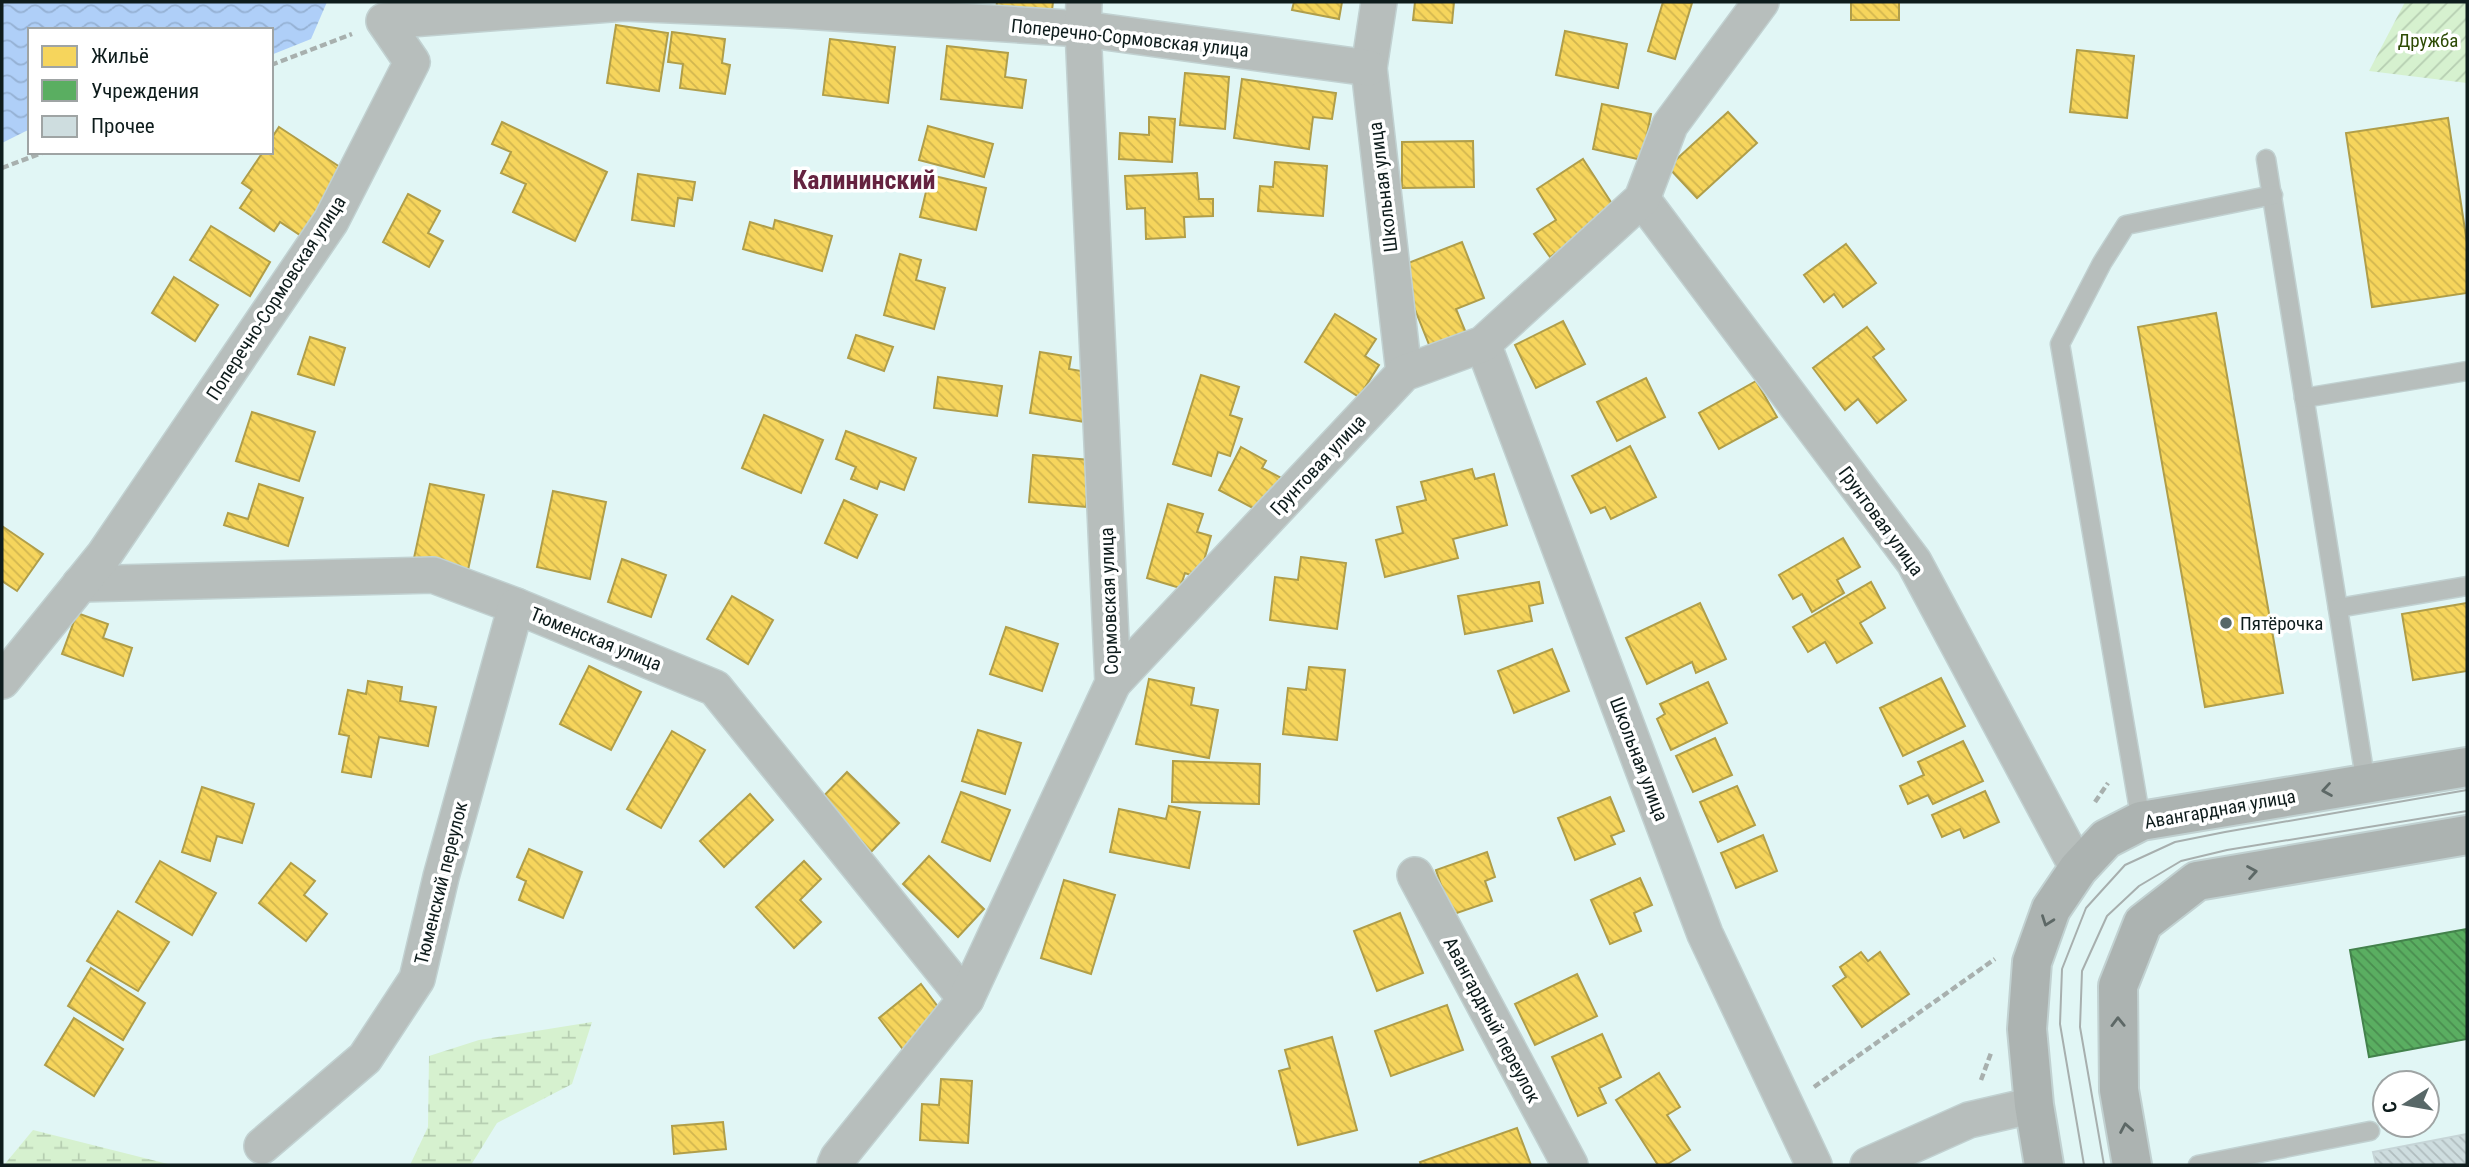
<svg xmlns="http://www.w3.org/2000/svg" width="2469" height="1167" viewBox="0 0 2469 1167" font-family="'Roboto Condensed',sans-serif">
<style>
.wetland{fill:url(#wetland-marsh)}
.garden{fill:url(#garden-furrows)}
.water{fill:url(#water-waves)}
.homes{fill:url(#homes-back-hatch);stroke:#b09e49;stroke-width:2}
.public{fill:url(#public-back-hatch);stroke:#43824c;stroke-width:2}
.building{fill:url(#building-back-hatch);stroke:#c6d5d7;stroke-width:2}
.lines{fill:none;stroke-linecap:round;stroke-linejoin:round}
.service-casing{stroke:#c1d1d1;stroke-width:21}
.minor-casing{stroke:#c1d1d1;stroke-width:38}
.secondary-casing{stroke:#c1d1d1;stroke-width:42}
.path{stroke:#a8b0ae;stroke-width:4.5;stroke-dasharray:7 3.5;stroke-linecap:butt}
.service{stroke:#b7bebc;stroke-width:18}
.minor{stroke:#b7bebc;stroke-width:35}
.secondary{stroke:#acb3b1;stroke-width:38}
.tram{stroke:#a7afae;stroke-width:2}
.oneway{stroke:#5d6866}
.poi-dot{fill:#586868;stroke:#fff;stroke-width:2.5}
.labels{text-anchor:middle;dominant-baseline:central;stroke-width:7;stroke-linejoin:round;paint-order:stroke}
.street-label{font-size:19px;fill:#0e1c1c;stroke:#fff}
.park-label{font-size:19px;fill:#2e4b05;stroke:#fff}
.poi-label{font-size:19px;fill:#0e1c1c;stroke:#fff;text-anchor:start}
.district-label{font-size:26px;font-weight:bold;fill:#652340;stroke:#fff}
</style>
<defs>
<pattern id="wetland-marsh" width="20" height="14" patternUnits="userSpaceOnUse" patternTransform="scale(1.75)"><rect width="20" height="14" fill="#d6f1cf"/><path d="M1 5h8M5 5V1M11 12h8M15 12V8" fill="none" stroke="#b6ceb1"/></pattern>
<pattern id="garden-furrows" width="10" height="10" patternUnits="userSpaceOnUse" patternTransform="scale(1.75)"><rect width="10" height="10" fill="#d6f1cf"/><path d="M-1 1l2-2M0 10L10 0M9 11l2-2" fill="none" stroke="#b6ceb1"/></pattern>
<pattern id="water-waves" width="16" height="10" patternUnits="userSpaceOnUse" patternTransform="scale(1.75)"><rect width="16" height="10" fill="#afcff8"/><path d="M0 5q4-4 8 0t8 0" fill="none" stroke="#95b1d4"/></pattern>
<pattern id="homes-back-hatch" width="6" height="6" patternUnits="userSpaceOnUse" patternTransform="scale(1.75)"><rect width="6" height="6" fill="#f6d55c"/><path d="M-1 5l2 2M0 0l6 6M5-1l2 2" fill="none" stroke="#d2b64f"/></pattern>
<pattern id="public-back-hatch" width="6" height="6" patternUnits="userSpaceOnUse" patternTransform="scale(1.75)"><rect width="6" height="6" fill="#5aae61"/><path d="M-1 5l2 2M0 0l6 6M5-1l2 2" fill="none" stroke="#498d4f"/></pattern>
<pattern id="building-back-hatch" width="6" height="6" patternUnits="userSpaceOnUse" patternTransform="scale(1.75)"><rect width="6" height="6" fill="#cedddf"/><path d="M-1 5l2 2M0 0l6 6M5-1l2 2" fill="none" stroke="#b0bdbf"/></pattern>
</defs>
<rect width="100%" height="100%" fill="#e1f6f5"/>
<g class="wetland">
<path d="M592 1022 572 1084 497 1123 471 1165H410L428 1127 429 1056 479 1040Z"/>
<path d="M33 1130 172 1165H4Z"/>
</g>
<path class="garden" d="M2405 2H2467V83L2369 71Z"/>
<path class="water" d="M2 2H327L311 39 271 55V30H30V129L2 143Z"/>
<g class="homes">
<path d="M997 2H1053L1051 18 996 10Z"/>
<path d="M1294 2H1342L1339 19 1292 10Z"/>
<path d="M1415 2H1454L1452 23 1413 20Z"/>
<path d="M1663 2 1692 3 1675 59 1648 51Z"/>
<rect x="1851" y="2" width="48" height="18"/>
<path d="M616 25 668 33 659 91 607 83Z"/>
<path d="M1565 31 1627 44 1618 88 1556 75Z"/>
<path d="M672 32 725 39 722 63 730 65 725 94 680 88 683 64 668 62Z"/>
<path d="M830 39 895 47 888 103 823 95Z"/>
<path d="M947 46 1008 53 1005 77 1026 80 1022 108 941 99Z"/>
<path d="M2077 50 2134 56 2127 118 2070 112Z"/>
<path d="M1185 73 1229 77 1225 129 1180 125Z"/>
<path d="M1242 79 1336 93 1332 119 1313 117 1309 149 1234 138Z"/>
<path d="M1602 104 1651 114 1642 160 1593 149Z"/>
<path d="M1728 112 1757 143 1697 198 1668 167Z"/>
<path d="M1149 117 1175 119 1172 162 1119 159 1120 133 1149 135Z"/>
<path d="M2448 118 2467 243V293L2372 307 2346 133Z"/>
<path d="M502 122 607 172 575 241 513 212 526 184 501 173 511 152 492 144Z"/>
<path d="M928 126 993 144 984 177 919 160Z"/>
<path d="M279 127 346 171 303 237 280 222 274 231 240 208 252 190 242 183 263 152H271V139Z"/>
<path d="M1473 141 1474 187 1402 188V142Z"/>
<path d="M1583 159 1618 213 1550 257 1534 234 1556 220 1537 189Z"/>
<path d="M1275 162 1327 166 1323 216 1258 211 1260 186 1273 187Z"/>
<path d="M1197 173 1199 199H1213V216L1184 217 1185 237 1146 239 1145 208 1127 209 1125 176Z"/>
<path d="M638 174 695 182 692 200 678 198 674 226 632 220Z"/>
<path d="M930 175 986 188 976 230 920 217Z"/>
<path d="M408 194 440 211 428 233 443 241 429 267 383 242Z"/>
<path d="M775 220 832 236 822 271 743 249 750 222 773 229Z"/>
<path d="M211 226 270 262 250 296 190 260Z"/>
<path d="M1462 242 1484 298 1456 309 1466 333 1430 347 1398 267Z"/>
<path d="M1846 244 1876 283 1843 307 1834 294 1824 302 1804 275Z"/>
<path d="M900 254 921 260 916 280 945 288 934 329 884 315Z"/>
<path d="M174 277 218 305 195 341 152 313Z"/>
<path d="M2216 313 2283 693 2205 707 2138 327Z"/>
<path d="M1335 314 1376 339 1365 356 1379 365 1359 397 1305 362Z"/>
<path d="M1563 321 1585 364 1536 388 1515 345Z"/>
<path d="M1867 327 1884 349 1873 357 1906 400 1877 423 1858 399 1845 410 1813 368Z"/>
<path d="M856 335 893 347 884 371 848 358Z"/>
<path d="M310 337 345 348 334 385 298 374Z"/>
<path d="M1040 352 1071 357 1069 369 1093 373 1085 422 1030 413Z"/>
<path d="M1201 375 1239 387 1230 415 1242 419 1230 456 1218 452 1211 476 1173 464Z"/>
<path d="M938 377 1002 386 997 416 934 408Z"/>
<path d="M1646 378 1665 417 1617 441 1597 402Z"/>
<path d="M1756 381 1777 417 1719 449 1699 413Z"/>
<path d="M252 412 315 432 299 481 236 461Z"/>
<path d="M764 415 823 440 801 493 742 468Z"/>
<path d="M846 431 916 458 904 490 880 481 877 489 851 479 856 467 836 459Z"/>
<path d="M1630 446 1656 497 1611 519 1605 507 1591 513 1572 476Z"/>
<path d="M1241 447 1266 461 1262 468 1287 481 1268 516 1219 490Z"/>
<path d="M1033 455 1090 460 1086 507 1029 502Z"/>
<path d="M1472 469 1475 479 1494 474 1507 525 1453 539 1458 558 1385 577 1376 540 1403 533 1397 507 1426 500 1421 482Z"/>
<path d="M259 484 303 498 288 546 224 525 228 513 248 519Z"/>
<path d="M430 484 484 495 468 570 414 558Z"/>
<path d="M553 491 606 502 590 579 537 567Z"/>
<path d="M844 500 877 515 857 558 825 543Z"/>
<path d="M1168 504 1203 514 1197 532 1211 536 1199 578 1185 573 1180 588 1147 578Z"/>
<path d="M2 526 43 554 17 591 2 581Z"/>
<path d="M1843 538 1860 567 1837 580 1844 593 1812 612 1802 594 1793 599 1779 575Z"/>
<path d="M1301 557 1346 563 1337 629 1270 620 1275 577 1298 580Z"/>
<path d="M622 559 666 575 651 617 608 602Z"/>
<path d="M1539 582 1543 603 1529 606 1532 621 1465 634 1458 596Z"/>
<path d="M1871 582 1885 608 1860 623 1872 643 1837 663 1825 642 1808 652 1793 627Z"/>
<path d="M732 596 773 620 748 664 707 639Z"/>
<path d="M1700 603 1726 659 1696 673 1692 662 1647 684 1626 638Z"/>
<path d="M2467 603V671L2413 680 2402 614Z"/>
<path d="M77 613 108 624 103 638 132 648 123 676 62 654Z"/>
<path d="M1006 627 1058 644 1042 691 990 674Z"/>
<path d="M1552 649 1569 691 1514 713 1498 671Z"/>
<path d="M589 666 641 692 611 750 560 724Z"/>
<path d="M1309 667 1345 670 1337 740 1283 734 1288 688 1306 690Z"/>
<path d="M1941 678 1965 726 1903 756 1880 708Z"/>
<path d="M1149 679 1194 688 1191 705 1218 710 1209 758 1136 744Z"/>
<path d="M368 681 402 687 400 701 436 707 428 746 379 737 371 777 342 772 349 736 339 734 348 690 366 694Z"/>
<path d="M1708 682 1727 723 1671 750 1657 719 1665 714 1660 704Z"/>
<path d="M978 730 1021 743 1005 794 962 781Z"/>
<path d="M672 731 705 750 661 828 627 809Z"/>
<path d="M1715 738 1732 775 1693 792 1676 756Z"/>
<path d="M1963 741 1983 781 1933 804 1928 795 1908 804 1900 786 1924 775 1918 762Z"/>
<path d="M1173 761 1260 764 1259 804 1172 802Z"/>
<path d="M847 772 899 823 867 856 815 805Z"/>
<path d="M1737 786 1755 825 1718 842 1700 802Z"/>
<path d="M202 787 254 804 242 843 217 836 210 861 182 852Z"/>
<path d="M1985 791 1999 822 1964 838 1960 829 1942 837 1932 815Z"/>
<path d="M961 792 1010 810 990 861 942 842Z"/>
<path d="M750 794 773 820 724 867 700 841Z"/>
<path d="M1610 797 1624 831 1611 836 1615 844 1575 860 1558 818Z"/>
<path d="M1169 806 1200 812 1189 868 1110 852 1119 809 1166 819Z"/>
<path d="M1763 835 1777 871 1736 888 1721 853Z"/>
<path d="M529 849 582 872 563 918 519 900 526 881 517 877Z"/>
<path d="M1487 852 1495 877 1485 881 1492 901 1451 915 1436 870Z"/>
<path d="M929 856 984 909 958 937 903 884Z"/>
<path d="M160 861 216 893 192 935 136 902Z"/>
<path d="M804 861 821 879 800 900 821 922 794 948 756 907Z"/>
<path d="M291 863 315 881 304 895 327 914 306 941 259 903Z"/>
<path d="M1640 878 1652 905 1634 913 1641 931 1610 944 1591 900Z"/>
<path d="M1064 880 1115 895 1091 974 1041 958Z"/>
<path d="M118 911 169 942 138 991 87 961Z"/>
<path d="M1400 913 1423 973 1377 991 1354 931Z"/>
<path d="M1861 952 1868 961 1880 952 1909 994 1862 1027 1833 986 1846 977 1840 967Z"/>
<path d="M91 968 145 1003 123 1040 68 1006Z"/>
<path d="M1577 974 1597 1016 1535 1045 1515 1004Z"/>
<path d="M921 984 941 1011 905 1052 879 1018Z"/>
<path d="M1447 1005 1463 1050 1391 1076 1375 1031Z"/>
<path d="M74 1018 123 1049 94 1096 45 1065Z"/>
<path d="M1602 1034 1621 1077 1599 1088 1606 1103 1578 1116 1552 1057Z"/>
<path d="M1332 1037 1357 1130 1298 1145 1279 1071 1290 1068 1285 1050Z"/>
<path d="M1659 1073 1680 1107 1667 1115 1690 1150 1666 1165H1658L1616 1100Z"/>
<path d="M941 1079 972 1081 968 1143 920 1140 922 1104 939 1105Z"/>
<path d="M723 1122 726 1149 674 1154 672 1126Z"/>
<path d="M1517 1128 1531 1165H1421L1420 1162Z"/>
</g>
<path class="public" d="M2467 929V1039L2369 1057 2350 950Z"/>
<path class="building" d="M2467 1134V1165H2376L2373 1152Z"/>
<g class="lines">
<g class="service-casing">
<g id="service">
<path d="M2266 159 2366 784"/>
<path d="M2304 398 2467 371"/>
<path d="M2338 608 2467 586"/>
<path d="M2141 821 2060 344 2102 263 2126 225 2273 195"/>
<path d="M2198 1165 2370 1131"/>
</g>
</g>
<g class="minor-casing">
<g id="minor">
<path d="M1379 2 1369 68 1404 373"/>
<path d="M1642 199 1914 562 2078 869"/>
<path d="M1483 344 1705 934 1814 1165"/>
<path d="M80 584 433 575 516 606 715 688 966 999"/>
<path d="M2 681 104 555 331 221 412 62 384 21 624 3 788 10 1083 29 1369 68"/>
<path d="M1113 683 1404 373 1483 344 1642 199 1670 125 1761 2"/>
<path d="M1415 875 1570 1165"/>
<path d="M262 1146 365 1058 417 979 441 877 516 606"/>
<path d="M835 1165 838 1158 966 999 1113 683 1083 29 1084 2"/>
<path d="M1868 1165 1969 1120 2034 1105"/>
</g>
</g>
<g class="secondary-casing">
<g id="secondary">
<path d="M2044 1165 2034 1105 2027 1029 2032 962 2051 909 2078 869 2106 839 2141 821 2467 767"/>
<path d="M2132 1165 2119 1090 2118 986 2143 923 2197 881 2467 835"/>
</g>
</g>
<g class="path">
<path d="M271 65 352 34"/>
<path d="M2 168 44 152"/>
<path d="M2095 802 2108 783"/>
<path d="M1981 1080 1991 1053"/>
<path d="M1814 1087 1995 959"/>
</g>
<use href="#service" class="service"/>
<use href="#minor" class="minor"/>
<use href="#secondary" class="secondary"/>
<g class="tram">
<path d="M2084 1165 2060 1024 2062 969 2086 908 2125 865 2175 842 2225 832 2467 790"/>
<path d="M2104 1165 2080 1027 2082 971 2107 916 2139 886 2181 861 2227 850 2467 811"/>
</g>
</g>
<defs><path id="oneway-chevron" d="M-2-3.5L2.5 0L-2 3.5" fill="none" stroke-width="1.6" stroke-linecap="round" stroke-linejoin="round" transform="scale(1.75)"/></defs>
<g class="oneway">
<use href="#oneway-chevron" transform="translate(2327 790) rotate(171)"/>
<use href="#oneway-chevron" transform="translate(2252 872) rotate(-10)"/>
<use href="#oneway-chevron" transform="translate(2047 921) rotate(110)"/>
<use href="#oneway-chevron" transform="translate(2118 1022) rotate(-91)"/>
<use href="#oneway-chevron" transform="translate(2126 1128) rotate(-100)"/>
</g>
<circle class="poi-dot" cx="2226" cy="623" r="7"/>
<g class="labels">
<g class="street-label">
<text transform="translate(1130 38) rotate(6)">Поперечно-Сормовская улица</text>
<text transform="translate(1383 187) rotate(-97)">Школьная улица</text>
<text transform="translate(276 298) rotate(-57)">Поперечно-Сормовская улица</text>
<text transform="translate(1318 465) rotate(-47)">Грунтовая улица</text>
<text transform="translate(1881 521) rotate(54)">Грунтовая улица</text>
<text transform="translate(1109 601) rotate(-92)">Сормовская улица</text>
<text transform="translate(596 639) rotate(22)">Тюменская улица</text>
<text transform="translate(1639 759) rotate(69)">Школьная улица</text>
<text transform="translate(2220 809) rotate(-10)">Авангардная улица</text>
<text transform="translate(441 883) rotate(-76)">Тюменский переулок</text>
<text transform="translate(1492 1020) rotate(62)">Авангардный переулок</text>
</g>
<g class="park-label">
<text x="2428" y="40">Дружба</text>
</g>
<g class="poi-label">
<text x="2240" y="623">Пятёрочка</text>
</g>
<g class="district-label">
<text x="864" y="180">Калининский</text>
</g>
</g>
<rect width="2469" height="1167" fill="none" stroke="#0e1c1c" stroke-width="7"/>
<rect x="28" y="28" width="245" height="126" fill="#ffffff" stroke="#9fa4a4" stroke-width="2"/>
<rect x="42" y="46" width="35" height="21" fill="#f6d55c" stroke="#9fa4a4" stroke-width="2"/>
<text x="91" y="63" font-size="21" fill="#0e1c1c">Жильё</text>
<rect x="42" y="80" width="35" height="21" fill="#5aae61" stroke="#9fa4a4" stroke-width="2"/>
<text x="91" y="98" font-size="21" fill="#0e1c1c">Учреждения</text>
<rect x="42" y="116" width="35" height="21" fill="#cedddf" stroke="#9fa4a4" stroke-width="2"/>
<text x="91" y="133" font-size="21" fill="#0e1c1c">Прочее</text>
<g transform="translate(2406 1104) rotate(259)"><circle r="33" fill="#ffffff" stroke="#9fa4a4" stroke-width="2"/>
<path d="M0-5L12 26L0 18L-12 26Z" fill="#586868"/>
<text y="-10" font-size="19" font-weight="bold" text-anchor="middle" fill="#0e1c1c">С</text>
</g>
</svg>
